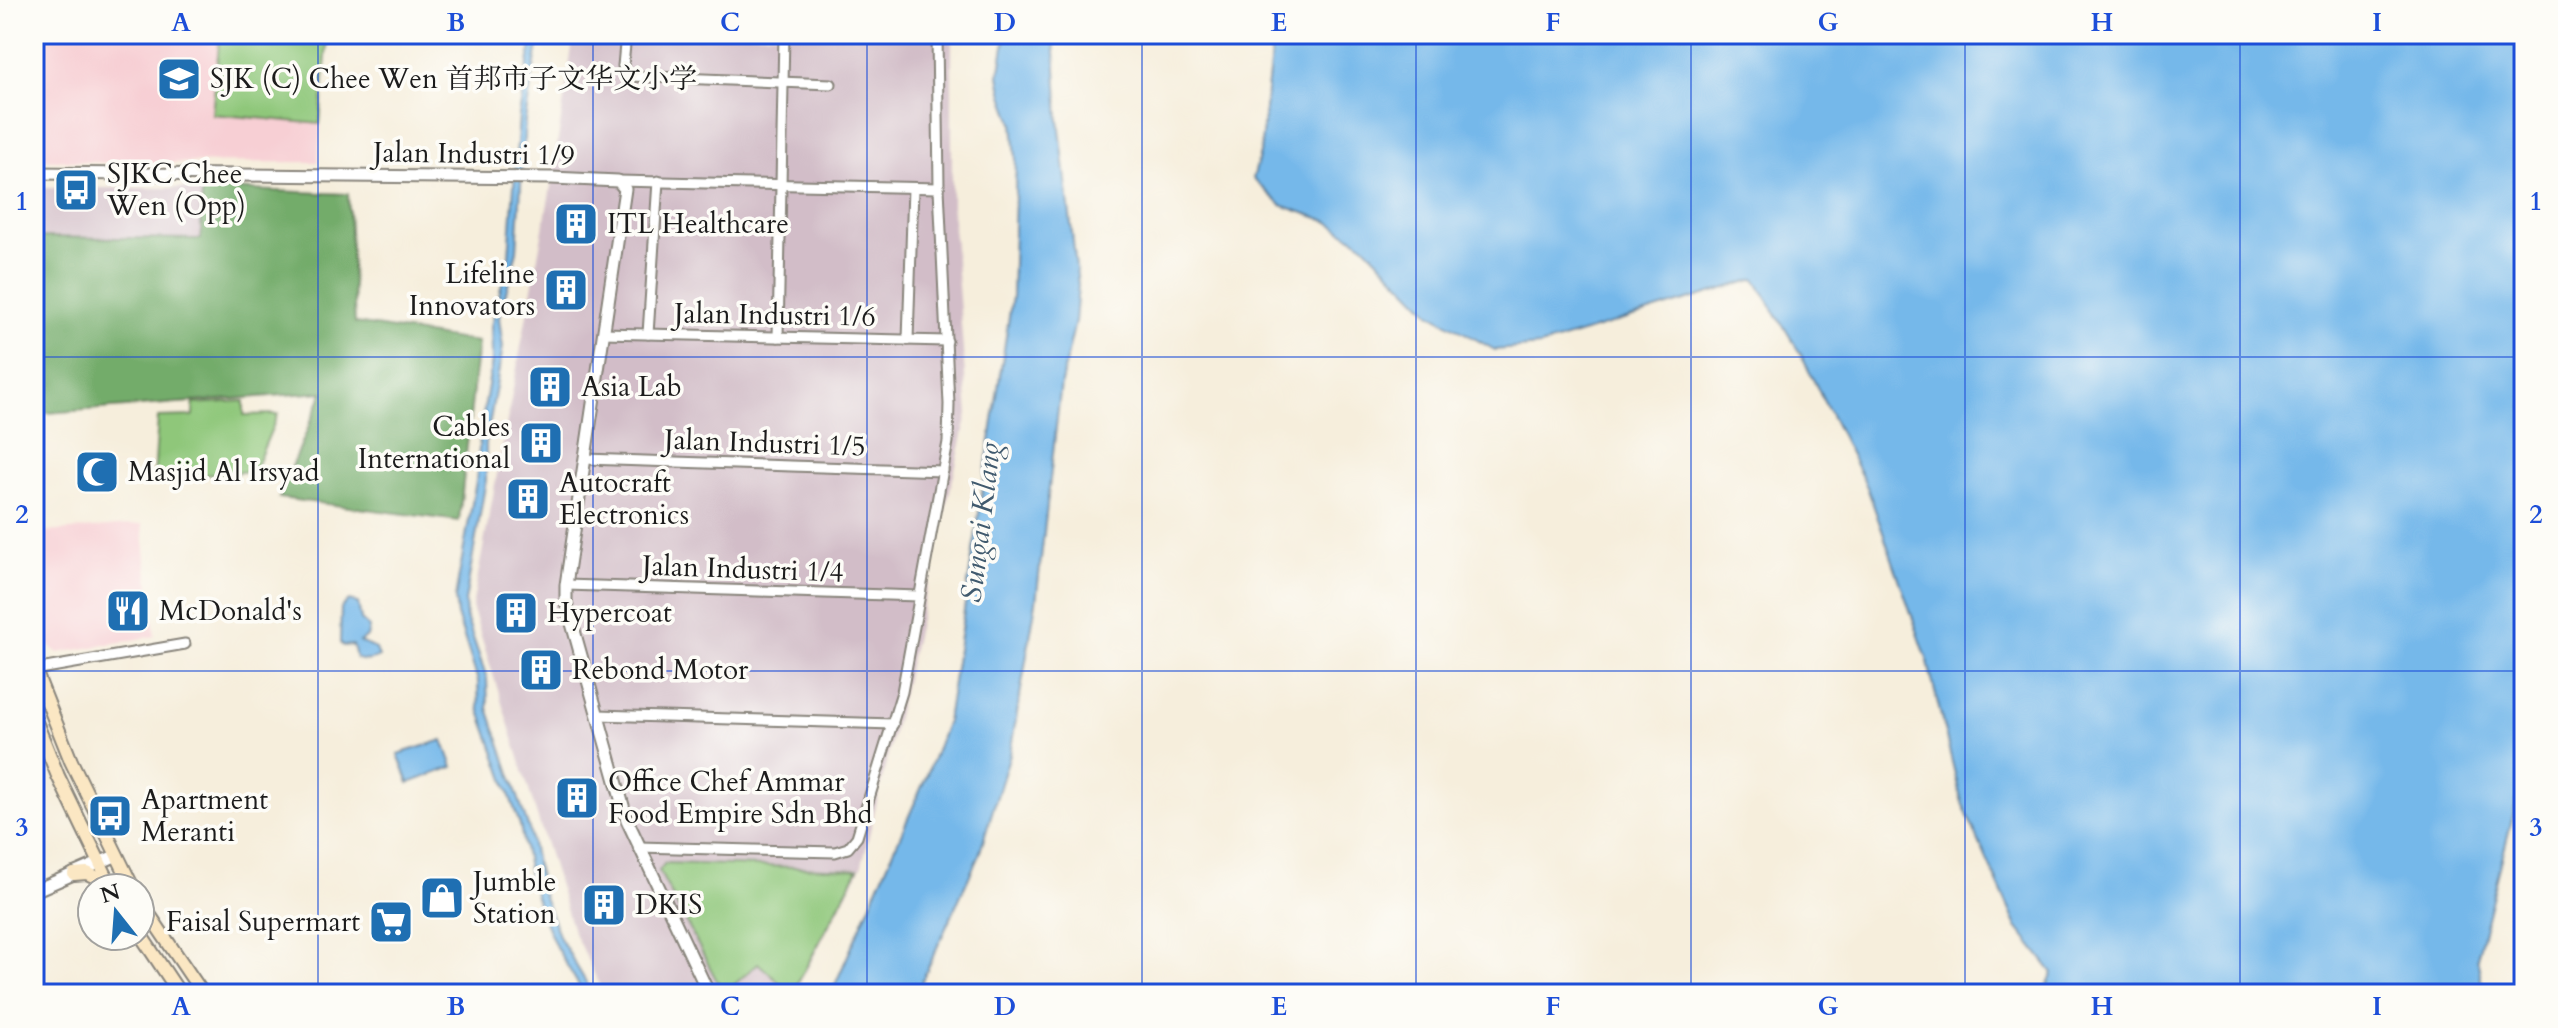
<svg xmlns="http://www.w3.org/2000/svg" width="2558" height="1028" viewBox="0 0 2558 1028" font-family="Cardo,'Noto Serif SC',serif">
<style>
.built{fill:#f7cfd4}
.industrial{fill:#d2bdc8}
.green{fill:#8fc77a;stroke:#56724b;stroke-width:2}
.forest{fill:#73ac6a;stroke:#486443;stroke-width:2}
.water{fill:#75b8ea;stroke:#486a83;stroke-width:2}
.lines{fill:none;stroke-linecap:round;stroke-linejoin:round}
.minor-casing{stroke:#89857c;stroke-width:13}
.tertiary-casing{stroke:#89857c;stroke-width:15}
.secondary-casing{stroke:#89857c;stroke-width:16}
.minor{stroke:#fff;stroke-width:9}
.tertiary{stroke:#fff;stroke-width:11}
.secondary{stroke:#fbe7c3;stroke-width:12}
.grid{fill:none;stroke:#1d4ed8;stroke-width:2;stroke-opacity:0.55}
.labels{text-anchor:middle;dominant-baseline:central;stroke-width:7;stroke-linejoin:round;paint-order:stroke}
.poi-label{font-size:28px;fill:#1c1c1c;stroke:#fdfcf7;text-anchor:start}
.street-label{font-size:28px;fill:#1c1c1c;stroke:#fdfcf7}
.water-label{font-size:30px;font-style:italic;fill:#405a6e;stroke:#fdfcf7}
.neatline{fill:none;stroke:#1d4ed8;stroke-width:3}
.grid-label{font-size:26px;text-anchor:middle;font-weight:bold;fill:#1d4ed8}
</style>
<rect width="100%" height="100%" fill="#fdfcf7"/>
<filter id="ink" filterUnits="userSpaceOnUse"><feTurbulence type="fractalNoise" baseFrequency=".0125" numOctaves="2"/><feDisplacementMap in="SourceGraphic" scale="16" xChannelSelector="R" yChannelSelector="G"/><feConvolveMatrix kernelMatrix="1 2 1 2 8 2 1 2 1" color-interpolation-filters="sRGB"/></filter>
<filter id="wash" filterUnits="userSpaceOnUse"><feTurbulence type="fractalNoise" baseFrequency=".006" numOctaves="4" result="noise"/><feDisplacementMap in="SourceGraphic" scale="32" xChannelSelector="R" yChannelSelector="G"/><feGaussianBlur stdDeviation="1.8" result="paint"/><feColorMatrix in="noise" values="0 0 0 0 0 0 0 0 0 0 0 0 0 0 0 0 0 1.4 0 .05"/><feComposite in="paint" operator="in"/></filter>
<g filter="url(#wash)">
<rect width="100%" height="100%" fill="#f6eedc"/>
<g class="built">
<path d="M34 34H328L318 162 110 163 34 159Z"/>
<path d="M142 524 155 636 58 653 45 642 40 628 34 533Z"/>
</g>
<g class="industrial">
<path d="M574 34H952V208L968 414 862 865 794 994H604L573 931 472 607 550 192Z"/>
<path d="M34 188H202V239L34 237Z"/>
</g>
<g class="green">
<path d="M220 34H328L320 124 212 114Z"/>
<path d="M244 401V415L278 414 254 471 154 479 158 417 193 416V404Z"/>
<path d="M665 863 858 869 792 994 758 963 724 994 659 871Z"/>
</g>
<path class="forest" d="M202 188 348 194 355 323 478 342 459 521 279 498 323 392 34 414V237L201 239Z"/>
<g class="water">
<path d="M533 34H540L525 120 517 251 499 318 503 347 486 443V480L465 601 466 617 487 679 488 708 529 829 542 892 560 938 593 994H584L556 947 542 915 529 875 520 825 479 708 478 681 457 615 455 598 476 481 481 428 492 361 491 326 509 256 519 115Z"/>
<path d="M1006 34H1054L1059 120 1078 285 1075 322 1061 383 1036 602 1010 754 979 855 916 994H831L926 777 947 721 1012 297 1016 159 1013 123 1003 95 999 76Z"/>
<path d="M1269 34H2524V772L2477 958 2484 994H2044L2053 973 2017 927 1962 803 1927 659 1867 487 1801 355 1755 279 1540 346 1495 350 1431 314 1364 245 1327 221 1281 205 1253 179 1260 153 1272 46Z"/>
<path d="M348 601 358 603 361 620 369 627 367 637 360 642 376 649 379 657C372 661 363 662 356 658L353 645 343 646 340 643 341 608Z"/>
<path d="M443 740 453 767 409 783 398 754Z"/>
</g>
</g>
<g filter="url(#ink)">
<g class="lines">
<g class="minor-casing">
<g id="minor">
<path d="M626 34 623 66 629 76 831 84"/>
<path d="M618 181 939 188"/>
<path d="M603 333 947 341"/>
<path d="M648 334 658 181"/>
<path d="M778 337 784 34"/>
<path d="M908 340 913 188"/>
<path d="M585 459 943 471"/>
<path d="M566 585 919 596"/>
<path d="M34 670 185 644"/>
<path d="M598 715 893 724"/>
<path d="M638 847 835 852 848 848 857 837 902 692 948 442 949 404 939 188 937 34"/>
</g>
</g>
<g class="tertiary-casing">
<g id="tertiary">
<path d="M34 173 552 178 618 181 625 189 566 585V602L627 820 709 994"/>
<path d="M34 891 115 856"/>
</g>
</g>
<g class="secondary-casing">
<g id="secondary">
<path d="M34 668 71 761 133 888"/>
<path d="M34 717 58 776 112 888"/>
<path d="M74 874 87 873 110 884"/>
<path d="M140 901 203 994"/>
<path d="M140 934 180 994"/>
</g>
</g>
<use href="#minor" class="minor"/>
<use href="#tertiary" class="tertiary"/>
<use href="#secondary" class="secondary"/>
</g>
</g>
<path class="grid" d="M318 34V994M593 34V994M867 34V994M1142 34V994M1416 34V994M1691 34V994M1965 34V994M2240 34V994M34 357H2524M34 671H2524"/>
<defs>
<g id="school-square" transform="scale(2.3)"><rect x="-9" y="-9" width="18" height="18" rx="4" fill="#1f6fb2" stroke="#fdfcf7"/><path d="M0-5L7-2L0 1L-7-2ZM-4 1L0 2.5L4 1V4Q0 6-4 4Z" fill="#fff"/></g>
<g id="bus-square" transform="scale(2.3)"><rect x="-9" y="-9" width="18" height="18" rx="4" fill="#1f6fb2" stroke="#fdfcf7"/><path d="M-5-6H5V4H4V6H2V4H-2V6H-4V4H-5ZM-3.5-4V0h7V-4ZM-3.5 1.2v1.5H-2V1.2ZM2 1.2v1.5H3.5V1.2Z" fill="#fff"/></g>
<g id="building-square" transform="scale(2.3)"><rect x="-9" y="-9" width="18" height="18" rx="4" fill="#1f6fb2" stroke="#fdfcf7"/><path d="M-4-6H4V6H1V3H-1V6H-4ZM-2.5-4.3h1.7v1.8h-1.7ZM.8-4.3h1.7v1.8H.8ZM-2.5-1h1.7V.8h-1.7ZM.8-1h1.7V.8H.8Z" fill="#fff"/></g>
<g id="mosque-square" transform="scale(2.3)"><rect x="-9" y="-9" width="18" height="18" rx="4" fill="#1f6fb2" stroke="#fdfcf7"/><path d="M3.5-4.9A6 6 0 1 0 3.5 4.9A5 5 0 1 1 3.5-4.9Z" fill="#fff"/></g>
<g id="restaurant-square" transform="scale(2.3)"><rect x="-9" y="-9" width="18" height="18" rx="4" fill="#1f6fb2" stroke="#fdfcf7"/><path d="M-5-6h1v4h1v-4h1v4h1v-4h1v5L-1.5 .5V6h-2V.5L-5-1ZM5-6V6H3V1.5H1.5Q1.5-4 5-6Z" fill="#fff"/></g>
<g id="shop-square" transform="scale(2.3)"><rect x="-9" y="-9" width="18" height="18" rx="4" fill="#1f6fb2" stroke="#fdfcf7"/><path d="M-5-2.5h2.3a2.7 3.5 0 0 1 5.4 0H5L5.5 6h-11ZM-1.5-2.5h3a1.5 2.3 0 0 0-3 0Z" fill="#fff"/></g>
<g id="supermarket-square" transform="scale(2.3)"><rect x="-9" y="-9" width="18" height="18" rx="4" fill="#1f6fb2" stroke="#fdfcf7"/><path d="M-6-5.5h2.5l.6 2H6L4.5 2H-2.5L-4.4-4H-6ZM-1.5 3.2a1.3 1.3 0 1 0 .1 0ZM3 3.2a1.3 1.3 0 1 0 .1 0Z" fill="#fff"/></g>
</defs>
<g fill-rule="evenodd">
<use href="#school-square" x="179" y="79"/>
<use href="#bus-square" x="76" y="190"/>
<use href="#building-square" x="576" y="224"/>
<use href="#building-square" x="566" y="290"/>
<use href="#building-square" x="550" y="387"/>
<use href="#building-square" x="541" y="443"/>
<use href="#mosque-square" x="97" y="472"/>
<use href="#building-square" x="528" y="499"/>
<use href="#restaurant-square" x="128" y="611"/>
<use href="#building-square" x="516" y="613"/>
<use href="#building-square" x="541" y="670"/>
<use href="#building-square" x="577" y="798"/>
<use href="#bus-square" x="110" y="816"/>
<use href="#shop-square" x="442" y="898"/>
<use href="#building-square" x="604" y="905"/>
<use href="#supermarket-square" x="391" y="922"/>
</g>
<g class="labels">
<g class="poi-label">
<text x="210" y="79">SJK (C) Chee Wen 首邦市子文华文小学</text>
<text x="107" y="174">SJKC Chee<tspan x="107" dy="32">Wen (Opp)</tspan></text>
<text x="607" y="224">ITL Healthcare</text>
<text x="535" y="274" text-anchor="end">Lifeline<tspan x="535" dy="32">Innovators</tspan></text>
<text x="581" y="387">Asia Lab</text>
<text x="510" y="427" text-anchor="end">Cables<tspan x="510" dy="32">International</tspan></text>
<text x="128" y="472">Masjid Al Irsyad</text>
<text x="559" y="483">Autocraft<tspan x="559" dy="32">Electronics</tspan></text>
<text x="159" y="611">McDonald's</text>
<text x="547" y="613">Hypercoat</text>
<text x="572" y="670">Rebond Motor</text>
<text x="608" y="782">Office Chef Ammar<tspan x="608" dy="32">Food Empire Sdn Bhd</tspan></text>
<text x="141" y="800">Apartment<tspan x="141" dy="32">Meranti</tspan></text>
<text x="473" y="882">Jumble<tspan x="473" dy="32">Station</tspan></text>
<text x="635" y="905">DKIS</text>
<text x="360" y="922" text-anchor="end">Faisal Supermart</text>
</g>
<g class="street-label">
<text transform="translate(474 154) rotate(1)">Jalan Industri 1/9</text>
<text transform="translate(775 315) rotate(1)">Jalan Industri 1/6</text>
<text transform="translate(765 443) rotate(2)">Jalan Industri 1/5</text>
<text transform="translate(743 569) rotate(2)">Jalan Industri 1/4</text>
</g>
<g class="water-label">
<text transform="translate(981 522) rotate(-83)">Sungai Klang</text>
</g>
</g>
<rect width="2558" height="1028" fill="none" stroke="#fdfcf7" stroke-width="88"/>
<g transform="translate(116 912) rotate(343)"><circle r="38" fill="#fdfcf7" stroke="#a3a29f" stroke-width="2"/>
<path d="M0-6L14 30L0 20L-14 30Z" fill="#1f6fb2"/>
<text y="-12" font-size="22" font-weight="bold" text-anchor="middle" fill="#1c1c1c">N</text>
</g>
<rect x="44" y="44" width="2470" height="940" class="neatline"/>
<g class="grid-label">
<text x="181" y="31">A</text>
<text x="456" y="31">B</text>
<text x="730" y="31">C</text>
<text x="1005" y="31">D</text>
<text x="1279" y="31">E</text>
<text x="1553" y="31">F</text>
<text x="1828" y="31">G</text>
<text x="2102" y="31">H</text>
<text x="2377" y="31">I</text>
<text x="22" y="210">1</text>
<text x="2536" y="210">1</text>
<text x="22" y="523">2</text>
<text x="2536" y="523">2</text>
<text x="22" y="836">3</text>
<text x="2536" y="836">3</text>
<text x="181" y="1015">A</text>
<text x="456" y="1015">B</text>
<text x="730" y="1015">C</text>
<text x="1005" y="1015">D</text>
<text x="1279" y="1015">E</text>
<text x="1553" y="1015">F</text>
<text x="1828" y="1015">G</text>
<text x="2102" y="1015">H</text>
<text x="2377" y="1015">I</text>
</g>
</svg>
